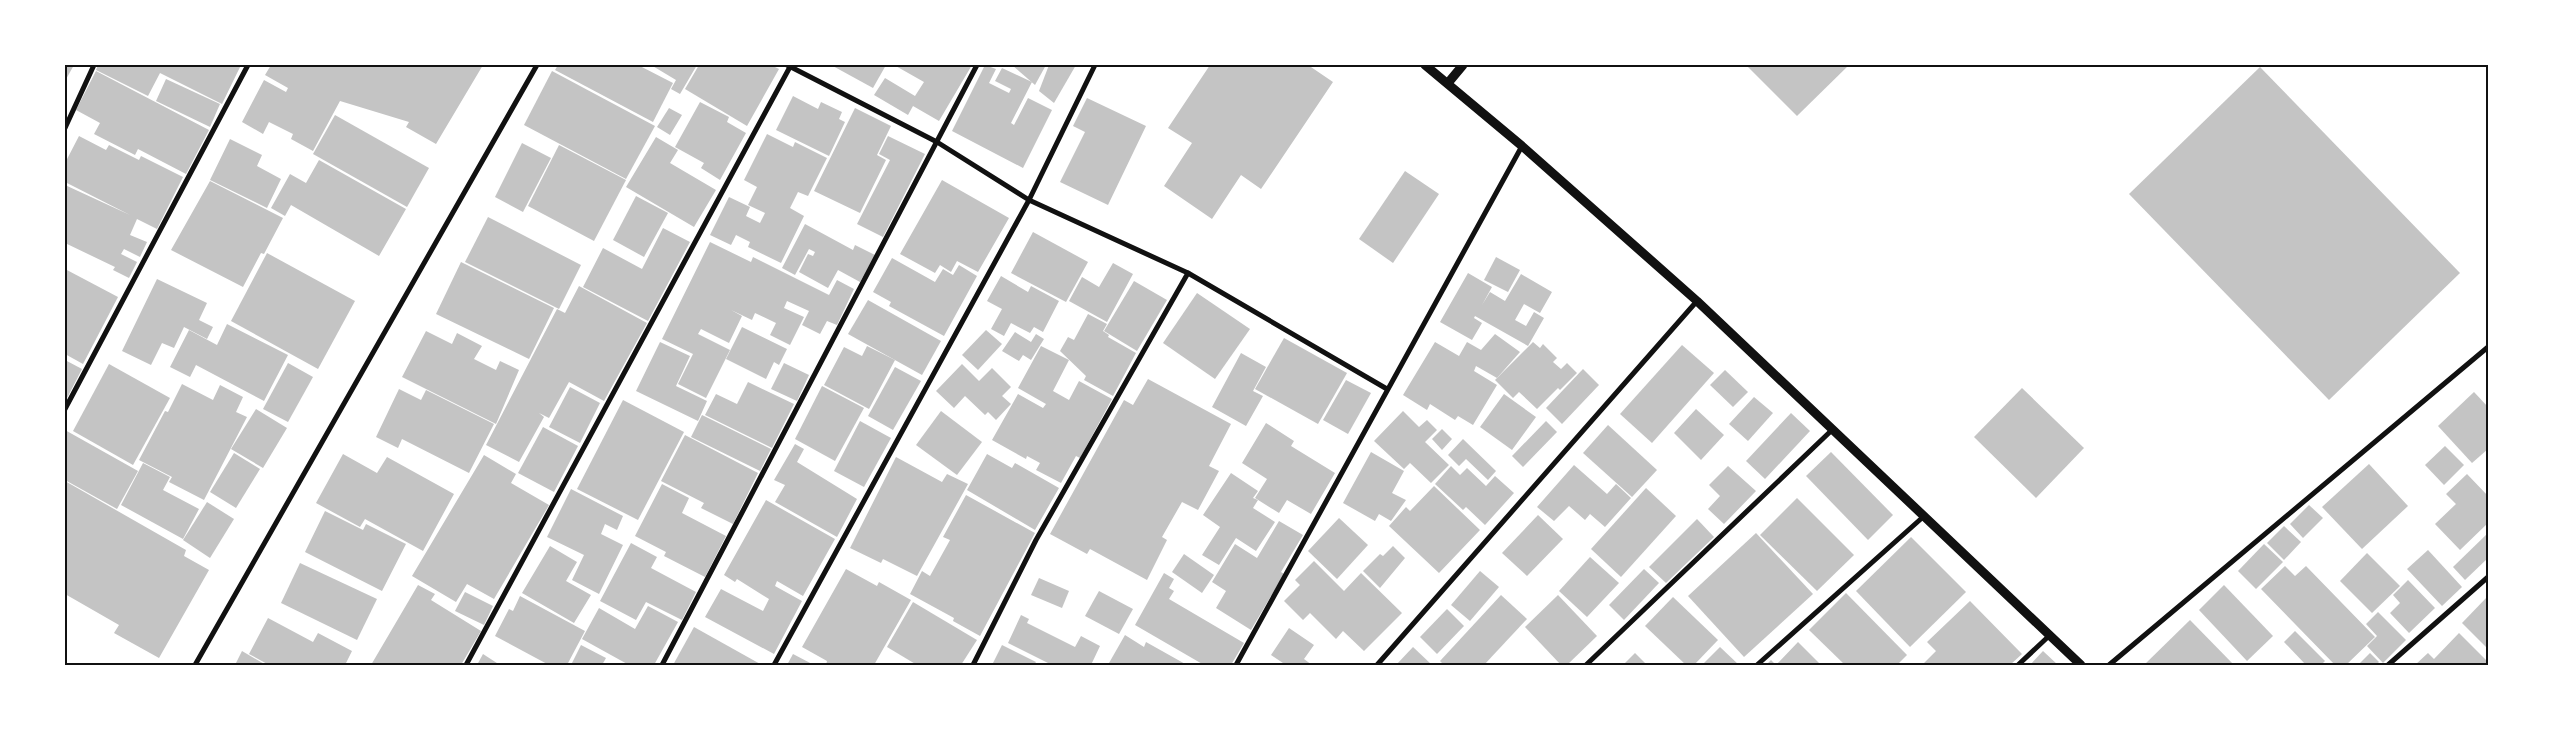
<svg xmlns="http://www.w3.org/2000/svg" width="2553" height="730" viewBox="0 0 2553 730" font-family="Quicksand,sans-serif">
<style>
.building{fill:#c4c4c4}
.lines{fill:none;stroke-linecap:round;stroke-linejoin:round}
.minor{stroke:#111;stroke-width:5}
.tertiary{stroke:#111;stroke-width:9}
.neatline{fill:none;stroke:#111;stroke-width:2}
</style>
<rect width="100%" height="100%" fill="#fff"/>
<g class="building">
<path d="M65 65H74L65 81Z"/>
<path d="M98 65H241L222 104 160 73 148 96 96 70Z"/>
<path d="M271 65H483L436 144 406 127 409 122 340 101 313 151 291 139 293 134 269 122 263 134 242 122 264 80 286 92 288 88 265 75Z"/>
<path d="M558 65H638L673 83 653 122 555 70Z"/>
<path d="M651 65H697L680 94 671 89 676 80Z"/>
<path d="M699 65H771L779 69 747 126 685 89Z"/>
<path d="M831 65H886L873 88Z"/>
<path d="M894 65H972L939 121 913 106 908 115 874 95 885 78 915 96 924 82Z"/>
<path d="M985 65 996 69 989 83 1009 93 1011 89 995 81 1002 68 1032 82 1011 123 1014 125 1028 98 1052 110 1023 168 952 131Z"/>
<path d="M1012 65H1046L1035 85Z"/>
<path d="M1049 65H1076L1054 103 1039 91Z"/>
<path d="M1210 65H1308L1333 82 1261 189 1241 175 1212 219 1164 186 1192 143 1168 128Z"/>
<path d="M1746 65H1849L1797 116Z"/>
<path d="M2260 67 2460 273 2329 400 2129 194Z"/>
<path d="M96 71 209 130 186 174 138 149 135 155 94 134 100 123 76 110Z"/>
<path d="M552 71 655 126 626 179 524 125Z"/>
<path d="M166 79 220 104 210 127 156 101Z"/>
<path d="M793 96 818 109 821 102 842 112 839 119 845 122 829 156 776 130Z"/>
<path d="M1087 98 1146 126 1108 205 1060 182 1085 132 1073 126Z"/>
<path d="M700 102 729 117 727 122 746 133 720 180 701 168 704 163 675 147Z"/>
<path d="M669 108 682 115 670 135 657 127Z"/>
<path d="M855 108 891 126 877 155 886 160 860 213 814 191Z"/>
<path d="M335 115 429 168 407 207 313 154Z"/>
<path d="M767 134 793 147 795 142 827 158 808 196 798 192 790 208 804 216 781 263 748 247 750 242 736 235 731 245 710 235 729 197 750 207 746 216 760 223 765 213 748 205 757 187 744 180Z"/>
<path d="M79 136 106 150 109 145 139 160 141 156 183 177 157 229 137 219 130 235 147 242 140 257 124 249 121 254 137 262 129 278 113 270 115 267 65 243V185L130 215 65 182V163Z"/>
<path d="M888 136 925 154 883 237 857 224 890 160 879 154Z"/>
<path d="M656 137 678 150 670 163 716 190 694 227 626 187Z"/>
<path d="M230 139 262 155 257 166 281 179 267 208 210 180Z"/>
<path d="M522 143 551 158 523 212 495 197Z"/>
<path d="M559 145 626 180 594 241 528 206Z"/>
<path d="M319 160 406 209 379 256 291 205 285 216 271 208 290 174 306 183Z"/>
<path d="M1405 171 1439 194 1393 263 1359 239Z"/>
<path d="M942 180 1009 218 978 272 957 261 951 272 940 265 935 273 900 254Z"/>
<path d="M210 181 283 218 264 254 261 253 243 287 171 250Z"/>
<path d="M636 196 668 213 644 257 613 240Z"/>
<path d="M488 217 581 265 559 309 465 262Z"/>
<path d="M805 224 853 250 855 245 875 255 860 282 838 270 828 288 799 272 808 254 813 256 815 252 809 249 795 275 782 268Z"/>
<path d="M663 228 690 242 648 321 583 287 603 248 642 269Z"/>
<path d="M1033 232 1088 262 1066 302 1011 273Z"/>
<path d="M710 242 751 262 753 257 829 295 837 280 854 289 837 325 827 321 820 334 802 325 809 311 787 301 784 308 804 317 790 345 770 335 776 323 755 313 752 320 731 310 742 316 729 343 701 329 698 334 730 350 706 398 678 384 693 354 662 339Z"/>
<path d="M267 253 355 301 318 369 231 321Z"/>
<path d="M1496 257 1520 270 1508 292 1484 280Z"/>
<path d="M892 258 935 282 943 269 953 275 959 265 977 276 944 336 889 306 891 302 873 292Z"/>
<path d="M461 262 554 308 529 359 436 314Z"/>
<path d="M1113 263 1133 274 1107 322 1069 301 1082 277 1099 287Z"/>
<path d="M65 269 118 297 83 364 65 354Z"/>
<path d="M1468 273 1492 287 1482 305 1490 292 1505 301 1521 274 1552 292 1540 313 1524 304 1515 320 1526 326 1534 312 1544 318 1528 346 1475 316 1474 318 1482 323 1472 340 1440 322Z"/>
<path d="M1001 276 1028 292 1031 286 1059 301 1043 332 1034 327 1030 333 1011 323 1004 336 991 329 1002 309 987 301Z"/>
<path d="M157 279 207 303 199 320 213 327 207 339 184 327 174 348 162 343 151 365 122 351Z"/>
<path d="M1134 281 1167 300 1137 351 1104 331Z"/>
<path d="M579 286 647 323 604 401 569 382 549 418 539 413 544 417 519 462 486 445 557 309 565 313Z"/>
<path d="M1197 293 1250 329 1215 379 1163 343Z"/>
<path d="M868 300 941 341 922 375 848 334Z"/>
<path d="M1088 314 1107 324 1103 331 1109 335 1108 337 1136 353 1113 396 1084 380 1086 376 1060 351 1068 337 1074 340Z"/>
<path d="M227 324 288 355 264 401 196 365 190 377 170 367 189 330 217 345Z"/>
<path d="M742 327 787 349 779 365 774 362 766 379 726 359Z"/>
<path d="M986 330 1002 344 978 370 962 355Z"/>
<path d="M426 331 452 344 457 333 482 346 474 359 496 370 500 361 519 370 496 424 402 377Z"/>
<path d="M1015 332 1031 342 1036 334 1044 339 1031 360 1023 355 1019 361 1002 351Z"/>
<path d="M1495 334 1520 352 1497 378 1476 366 1474 371 1497 385 1473 425 1458 416 1455 420 1430 404 1427 410 1403 395 1435 342 1459 356 1467 342 1481 350Z"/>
<path d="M1284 338 1347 373 1318 424 1255 389Z"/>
<path d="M660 342 690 356 676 386 707 401 698 421 636 391Z"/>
<path d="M1533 342 1540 348 1543 344 1557 358 1553 362 1561 369 1567 363 1577 373 1560 390 1558 388 1537 409 1519 392 1513 398 1495 380Z"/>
<path d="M1682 345 1714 373 1652 443 1620 414Z"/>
<path d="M867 346 895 360 869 409 824 385 844 347 862 356Z"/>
<path d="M1041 346 1069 360 1053 391 1069 400 1079 381 1112 399 1080 458 1076 456 1061 483 1036 470 1040 463 1027 456 1026 459 992 440 1018 394 1043 408 1046 404 1018 388Z"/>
<path d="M1241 353 1266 367 1253 391 1263 396 1246 426 1212 407Z"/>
<path d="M65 360 82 369 65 402Z"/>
<path d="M288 363 313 377 288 422 263 409Z"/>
<path d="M784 363 809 375 797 401 771 389Z"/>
<path d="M109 364 170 398 133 465 73 431Z"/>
<path d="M962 364 979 381 992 368 1011 387 1002 396 1011 404 996 420 988 412 985 415 965 396 954 408 936 391Z"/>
<path d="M895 367 921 381 893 430 868 416Z"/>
<path d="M1583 369 1599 385 1562 424 1546 408Z"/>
<path d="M1725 370 1748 392 1733 407 1710 385Z"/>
<path d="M1148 379 1231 424 1209 466 1219 471 1198 510 1182 502 1162 537 1167 540 1147 580 1090 549 1087 554 1050 534 1124 400 1133 405Z"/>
<path d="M1346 380 1371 393 1348 434 1323 420Z"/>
<path d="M748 382 794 404 772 448 705 415 716 394 737 404Z"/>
<path d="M182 384 213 400 220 385 243 397 236 412 247 417 204 500 169 482 172 477 139 460 165 411 168 412Z"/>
<path d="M822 386 864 408 835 461 795 439Z"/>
<path d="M570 387 600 403 580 443 549 427Z"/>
<path d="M2022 388 2084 448 2036 498 1974 437Z"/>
<path d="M399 389 421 400 426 390 494 424 469 473 402 439 398 448 376 437Z"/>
<path d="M2474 392 2488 407V449L2472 463 2438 426Z"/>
<path d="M1504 394 1536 417 1512 450 1480 427Z"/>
<path d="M1754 397 1773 413 1748 441 1729 424Z"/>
<path d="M623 400 684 432 638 520 577 489Z"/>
<path d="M256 409 287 428 263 468 231 449Z"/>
<path d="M1696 409 1724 435 1701 460 1674 433Z"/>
<path d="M941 411 982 442 957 475 916 445Z"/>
<path d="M1403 411 1419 427 1427 420 1437 430 1425 442 1449 465 1431 483 1410 463 1404 469 1374 441Z"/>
<path d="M1791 413 1810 431 1765 479 1746 461Z"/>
<path d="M702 415 771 449 760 471 691 437Z"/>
<path d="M860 421 891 438 864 487 834 471Z"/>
<path d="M1546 421 1557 432 1523 467 1512 456Z"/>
<path d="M1266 423 1294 441 1291 446 1335 473 1311 514 1287 500 1279 513 1255 498 1267 479 1242 463Z"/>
<path d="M1608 425 1657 470 1632 497 1583 453Z"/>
<path d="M543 427 578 446 554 492 518 473Z"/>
<path d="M1442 429 1452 439 1442 450 1432 439Z"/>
<path d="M65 430 138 471 117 509 65 480Z"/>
<path d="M685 435 758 473 733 524 701 508 704 503 661 481Z"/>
<path d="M1463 439 1496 471 1488 480 1466 459 1459 466 1448 455Z"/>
<path d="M795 444 804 449 797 462 857 499 837 537 775 502 785 485 774 480Z"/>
<path d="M2445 446 2464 465 2444 485 2425 465Z"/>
<path d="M1371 452 1404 471 1392 493 1406 500 1391 521 1379 514 1375 521 1343 503Z"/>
<path d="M1831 452 1893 515 1868 540 1806 476Z"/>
<path d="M234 453 260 469 236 508 210 492Z"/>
<path d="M343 454 377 473 387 457 454 494 423 551 365 519 360 527 316 503Z"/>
<path d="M987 454 1012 468 1015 463 1059 488 1035 530 967 490Z"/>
<path d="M484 455 516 474 511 483 549 505 494 599 467 584 456 602 412 576Z"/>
<path d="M896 457 942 482 947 474 968 484 917 576 883 559 881 563 850 548Z"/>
<path d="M143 463 170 477 163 490 199 509 183 539 121 505Z"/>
<path d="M2369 464 2408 506 2362 549 2322 507Z"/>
<path d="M1574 465 1607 494 1616 484 1631 498 1605 527 1590 514 1585 520 1569 506 1554 521 1537 507Z"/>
<path d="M1451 466 1460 475 1467 468 1486 486 1495 476 1514 493 1485 525 1466 507 1463 510 1435 484Z"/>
<path d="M1728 466 1756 491 1724 524 1708 509 1720 496 1709 485Z"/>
<path d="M1231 473 1258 491 1253 498 1258 500 1253 508 1275 522 1256 551 1236 538 1219 565 1202 555 1220 527 1203 515Z"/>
<path d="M2467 474 2488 496V523L2460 550 2435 524 2456 504 2446 494Z"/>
<path d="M65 481 186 550 184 556 209 570 159 658 114 633 119 625 65 594Z"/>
<path d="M662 484 689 498 682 513 726 536 705 577 664 556 666 552 635 536Z"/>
<path d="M1434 486 1480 530 1439 573 1389 526 1406 507 1410 511Z"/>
<path d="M1646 488 1676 516 1621 577 1591 549Z"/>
<path d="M571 489 623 516 617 530 605 524 601 534 623 545 599 594 572 580 584 555 547 537Z"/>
<path d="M966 495 1035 533 980 636 953 621 954 618 910 594 922 571 930 576 950 540 943 537Z"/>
<path d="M1797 498 1854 555 1817 591 1760 535Z"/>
<path d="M766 500 835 539 803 596 777 581 775 586 802 601 774 654 705 617 721 589 763 611 769 599 737 579 735 582 724 575Z"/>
<path d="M207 502 234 519 210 558 183 540Z"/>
<path d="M2309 505 2323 518 2303 538 2290 524Z"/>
<path d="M325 511 363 530 366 524 406 544 382 591 305 552Z"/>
<path d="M1538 515 1563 539 1527 576 1502 553Z"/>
<path d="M1339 518 1368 545 1337 579 1308 551Z"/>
<path d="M1697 519 1714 537 1666 583 1649 567Z"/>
<path d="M1279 521 1303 535 1281 572 1284 574 1251 630 1216 608 1226 591 1212 582 1235 544 1257 558Z"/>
<path d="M2284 526 2301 542 2284 560 2267 543Z"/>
<path d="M1756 533 1813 594 1744 657 1688 596Z"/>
<path d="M2488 533V558L2465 580 2453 567Z"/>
<path d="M1911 537 1966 592 1910 647 1856 591Z"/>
<path d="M631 543 657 557 651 568 696 592 682 620 646 602 636 620 600 601Z"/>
<path d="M2264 544 2283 562 2256 589 2238 571Z"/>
<path d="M550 546 577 562 566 581 591 595 574 623 522 593Z"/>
<path d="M1393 546 1405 558 1380 588 1363 571 1380 554 1383 556Z"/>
<path d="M2428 550 2462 587 2442 606 2407 569Z"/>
<path d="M2367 553 2400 586 2372 613 2340 581Z"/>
<path d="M1184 554 1214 575 1202 593 1172 572Z"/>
<path d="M1590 557 1619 583 1587 617 1559 591Z"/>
<path d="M1314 561 1344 591 1361 573 1402 613 1364 651 1343 631 1336 639 1310 613 1303 620 1284 601 1300 585 1295 580Z"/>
<path d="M300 563 377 599 357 640 281 603Z"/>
<path d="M2285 566 2295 576 2306 566 2375 637 2346 665H2335L2261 589Z"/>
<path d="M846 569 877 586 879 582 911 600 874 665 857 663 856 665H826L827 661 802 647Z"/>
<path d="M1644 569 1659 583 1624 620 1609 605Z"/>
<path d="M1480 571 1499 587 1470 621 1451 605Z"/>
<path d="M1164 573 1174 579 1169 588 1174 591 1169 599 1244 643 1231 665H1204L1135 625Z"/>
<path d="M1039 578 1069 591 1062 608 1031 595Z"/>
<path d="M2408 580 2435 608 2409 633 2390 613 2400 603 2393 595Z"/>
<path d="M418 585 435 594 431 600 481 631 461 665H371Z"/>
<path d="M2224 585 2273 636 2247 661 2199 610Z"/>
<path d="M1099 591 1133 609 1119 634 1085 616Z"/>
<path d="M465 592 493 606 484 625 455 611Z"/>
<path d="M1846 593 1907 655 1897 665H1845L1809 630Z"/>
<path d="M1501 595 1527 619 1484 665H1444L1440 661Z"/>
<path d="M1558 595 1597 636 1567 665H1561L1525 627Z"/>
<path d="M520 596 585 631 567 665H549L495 636 509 609 513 611Z"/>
<path d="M2488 596V649L2462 623Z"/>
<path d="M1673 597 1718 640 1694 665H1686L1645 626Z"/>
<path d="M1970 601 2022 654 2010 665H1922L1936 651 1927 642Z"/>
<path d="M913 602 977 640 961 665H917L887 647Z"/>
<path d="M648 606 678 622 654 665H629L582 639 599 608 635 629Z"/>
<path d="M1447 609 1464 626 1437 654 1420 637Z"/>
<path d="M2378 612 2406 640 2383 663 2367 646 2377 636 2366 624Z"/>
<path d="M1021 615 1029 619 1027 623 1075 647 1081 636 1100 646 1091 665H1052L1008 643Z"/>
<path d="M268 618 313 642 318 633 352 651 345 665H269L249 654Z"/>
<path d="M2190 620 2234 665H2144Z"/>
<path d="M694 627 762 665H673Z"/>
<path d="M1289 628 1314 645 1304 659 1312 665H1286L1271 655Z"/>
<path d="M2295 631 2325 661 2321 665H2306L2284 642Z"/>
<path d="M2459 633 2488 662V665H2415L2428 653 2434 659Z"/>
<path d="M1125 635 1144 647 1146 642 1187 665H1139L1135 663 1133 665H1111L1109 663Z"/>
<path d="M1798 642 1821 665H1766L1771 660 1776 665Z"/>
<path d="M581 645 606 658 602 665H571Z"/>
<path d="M1002 645 1036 662 1034 665H992Z"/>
<path d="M1413 647 1432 665H1396Z"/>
<path d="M1720 647 1739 665H1702Z"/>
<path d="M242 651 266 665H235Z"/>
<path d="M2043 651 2058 665H2030Z"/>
<path d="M1635 653 1647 665H1623Z"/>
<path d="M2370 653 2379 662 2376 665H2358Z"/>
<path d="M483 654 500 665H477Z"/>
<path d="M793 654 814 665H787Z"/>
</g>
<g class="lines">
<g class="minor">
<path d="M787 65 937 142 1029 200 1188 273 1036 540 973 665"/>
<path d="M65 128 94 65"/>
<path d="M1188 273 1387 389"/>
<path d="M65 409 248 65"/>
<path d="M195 665 537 65"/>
<path d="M466 665 791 65"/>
<path d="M662 665 977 65"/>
<path d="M774 665 1029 200 1095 65"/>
<path d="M1236 665 1522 146"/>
<path d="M1377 665 1697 301"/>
<path d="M1586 665 1833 429"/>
<path d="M1757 665 1923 517"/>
<path d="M2018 665 2050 635"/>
<path d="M2109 665 2488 347"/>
<path d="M2388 665 2488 577"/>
</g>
<g class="tertiary">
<path d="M1425 65 1522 146 1697 301 2081 665"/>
<path d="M1448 83 1463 65"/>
</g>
</g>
<rect width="2553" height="730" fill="none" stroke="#ffffff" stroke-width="132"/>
<rect x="66" y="66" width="2421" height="598" class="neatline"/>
</svg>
